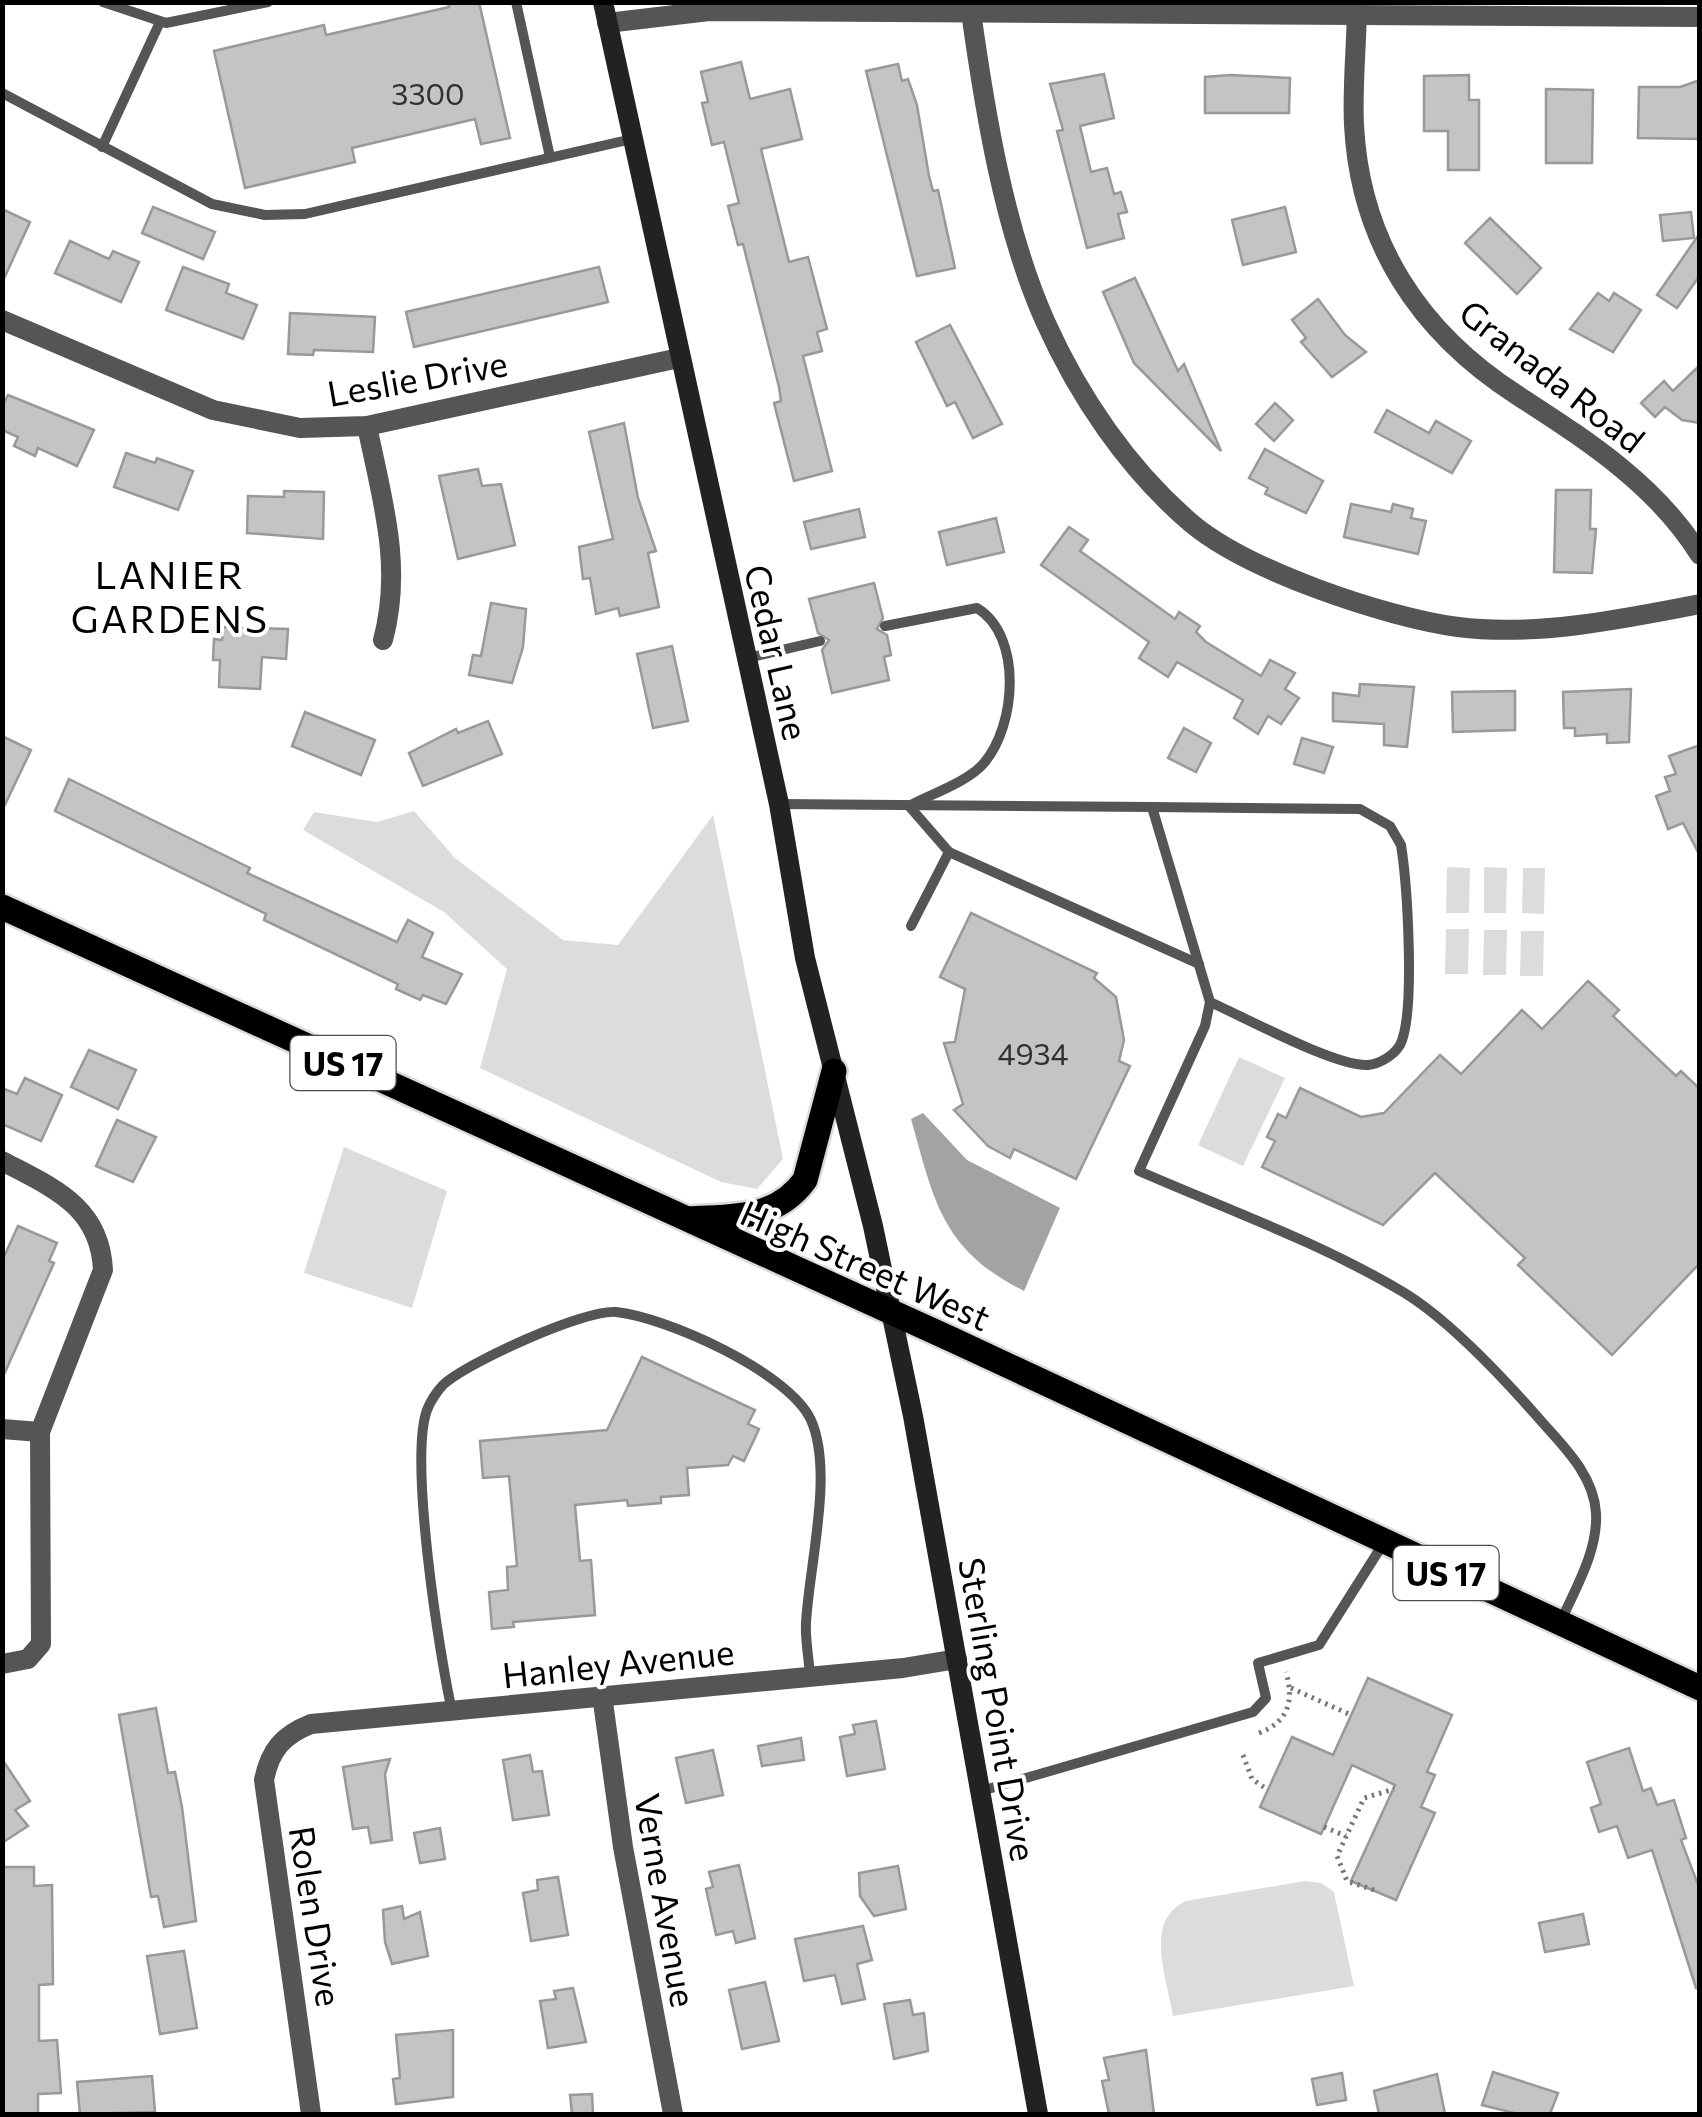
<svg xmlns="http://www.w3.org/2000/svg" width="1702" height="2117" viewBox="0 0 1702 2117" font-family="Commissioner,sans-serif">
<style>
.green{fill:#dcdcdc}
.water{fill:#a3a3a3}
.building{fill:#c4c4c4;stroke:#999;stroke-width:2.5}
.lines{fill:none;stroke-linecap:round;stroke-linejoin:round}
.primary-casing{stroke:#dbdbdb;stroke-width:30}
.path{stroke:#777;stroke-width:5;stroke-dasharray:2.5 5;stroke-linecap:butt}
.lane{stroke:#555;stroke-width:10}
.street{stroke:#555;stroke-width:20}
.secondary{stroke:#222;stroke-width:20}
.primary{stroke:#000;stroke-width:25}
.labels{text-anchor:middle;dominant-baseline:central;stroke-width:8;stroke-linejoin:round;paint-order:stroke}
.number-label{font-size:30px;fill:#313131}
.shield{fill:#fff;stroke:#4c4c4c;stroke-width:2.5}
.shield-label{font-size:32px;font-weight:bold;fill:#000}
.street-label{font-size:35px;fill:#000;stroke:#fff}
.neighbourhood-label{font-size:38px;letter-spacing:2.5px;fill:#000;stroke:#fff}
</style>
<rect width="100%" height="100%" fill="#fff"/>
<g class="green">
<path d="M414 811 455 858 563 940 618 945 713 815 783 1159 757 1189 721 1182 480 1068 507 969 444 912 303 830 314 812 377 822Z"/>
<path d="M1447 867 1470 868 1469 913H1446Z"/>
<path d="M1484 867 1507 868 1506 913H1484Z"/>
<path d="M1523 868H1545L1544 914 1522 913Z"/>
<path d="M1446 929H1469L1468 974H1445Z"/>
<path d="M1484 930H1507L1506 975H1483Z"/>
<path d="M1521 931H1544L1543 976H1520Z"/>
<path d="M1239 1057 1285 1078 1243 1166 1198 1145Z"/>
<path d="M344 1147 447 1191 412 1308 304 1273Z"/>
<path d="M1305 1881 1321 1883 1334 1892 1354 1986 1173 2016C1167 1978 1143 1921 1186 1901Z"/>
</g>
<path class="water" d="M923 1113 967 1160 1060 1208 1024 1291C942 1250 934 1201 911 1119Z"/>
<g class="building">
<path d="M448 2H479L510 138 481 144 475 119 352 148 355 162 245 188 214 51 324 25 326 35 449 7Z"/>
<path d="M741 62 750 99 790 89 802 139 761 149 789 262 808 257 827 329 817 332 822 351 803 356 832 471 794 481 774 403 781 401 779 387 743 244 738 245 728 206 739 203 724 142 712 145 702 103 708 102 701 72Z"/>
<path d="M898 64 902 81 908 79 917 105 929 176 933 191 938 190 955 268 917 276 866 71Z"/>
<path d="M1104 74 1114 118 1080 126 1091 172 1107 168 1114 194 1121 192 1127 212 1118 214 1124 238 1087 248 1057 131 1063 130 1050 84Z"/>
<path d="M1230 75 1290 78 1289 113H1205V77Z"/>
<path d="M1469 75V100H1479V170H1448V131H1424V76Z"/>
<path d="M1700 80V139L1638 138 1639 87H1680Z"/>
<path d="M1546 89 1593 90 1592 163H1546Z"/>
<path d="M153 207 215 232 203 259 142 233Z"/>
<path d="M1285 207 1296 252 1243 265 1232 220Z"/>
<path d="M2 209 30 222 2 283Z"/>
<path d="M1691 212 1694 238 1663 241 1660 215Z"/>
<path d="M1490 218 1541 268 1517 294 1465 243Z"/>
<path d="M1700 233V275L1677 308 1657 295Z"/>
<path d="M70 241 109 259 113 251 139 262 121 302 55 273Z"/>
<path d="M183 267 229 284 226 293 257 305 243 339 166 310Z"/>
<path d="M599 267 608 302 414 347 406 312Z"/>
<path d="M1135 278 1178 371 1184 364 1221 451 1134 363 1103 292Z"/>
<path d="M1598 293 1609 301 1614 293 1641 310 1613 352 1570 329Z"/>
<path d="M1318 299 1345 335 1366 352 1332 377 1301 342 1306 338 1292 320Z"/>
<path d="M290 313 375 317 373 352 314 350 313 355 288 354Z"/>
<path d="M950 325 1002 424 973 438 955 402 947 406 916 342Z"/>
<path d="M1700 365V423L1682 420 1665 407 1655 417 1641 403 1664 381 1673 391Z"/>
<path d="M8 395 94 430 77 466 38 448 35 456 14 446 18 437 2 430V407Z"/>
<path d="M1275 403 1293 420 1274 441 1256 424Z"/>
<path d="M1387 410 1429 433 1436 421 1471 441 1452 473 1375 432Z"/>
<path d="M624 423 638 498 656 551 648 553 659 607 620 616 618 608 596 614 590 578 583 579 579 547 613 539 589 432Z"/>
<path d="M1265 449 1323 481 1306 513 1265 494 1268 488 1249 478Z"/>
<path d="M126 453 155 463 157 458 193 471 178 510 114 487Z"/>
<path d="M478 469 482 486 501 484 515 545 458 559 439 476Z"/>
<path d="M1556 490H1591L1590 529H1596L1592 573 1554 572Z"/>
<path d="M284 491 324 492 323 539 247 533 248 496 284 497Z"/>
<path d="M1351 504 1391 512 1393 504 1413 509 1411 518 1426 521 1418 554 1344 537Z"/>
<path d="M859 509 865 537 811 549 804 522Z"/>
<path d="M996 518 1004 552 947 565 939 532Z"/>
<path d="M1069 527 1088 540 1080 551 1175 619 1179 612 1200 626 1196 632 1206 642 1261 676 1270 660 1295 673 1285 689 1299 698 1281 724 1268 716 1258 734 1234 718 1243 700 1177 662 1168 677 1139 658 1149 642 1041 565Z"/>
<path d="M874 583 883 618 877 629 887 635 891 655 884 657 889 680 832 693 822 650 829 640 818 633 809 599Z"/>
<path d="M491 603 526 609 523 647 512 683 469 675 473 655 481 656Z"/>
<path d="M223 627 288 629 286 659 262 657 260 689 219 687 220 660H213L214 639 222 640Z"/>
<path d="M672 646 688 721 653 728 637 654Z"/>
<path d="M1360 684 1414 687 1407 747 1384 745V724L1333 721V693L1359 696Z"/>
<path d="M1631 689 1629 742 1607 743V734L1575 736V728H1564L1563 692Z"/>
<path d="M1515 691V730L1453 732 1452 692Z"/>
<path d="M305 712 375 740 361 775 292 746Z"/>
<path d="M488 721 502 754 423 786 409 753 456 729 458 733Z"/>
<path d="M1184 728 1211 743 1196 772 1168 758Z"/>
<path d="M2 736 31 750 2 811Z"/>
<path d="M1302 738 1333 747 1324 773 1294 764Z"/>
<path d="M1700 745V856L1683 823 1668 829 1656 796 1670 791 1665 777 1676 774 1669 756Z"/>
<path d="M69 779 250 868 247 873 397 942 408 920 433 933 422 957 462 974 446 1004 423 995 420 1000 396 989 398 984 264 920 266 914 55 811Z"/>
<path d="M971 913 1097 973 1094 978 1116 997 1124 1040 1119 1061 1130 1066 1076 1179 1014 1149 1010 1158 988 1146 954 1110 963 1104 944 1043 955 1042 965 989 940 977Z"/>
<path d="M1588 981 1619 1010 1613 1016 1676 1076 1681 1071 1700 1089V1263L1612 1355 1518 1265 1525 1258 1435 1173 1383 1225 1262 1167 1275 1141 1267 1137 1278 1114 1286 1118 1300 1088 1361 1117 1384 1113 1440 1055 1461 1074 1522 1010 1542 1029Z"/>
<path d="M89 1050 136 1070 118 1109 71 1087Z"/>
<path d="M25 1078 62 1095 41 1141 2 1124V1088L17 1094Z"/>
<path d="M117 1120 156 1137 133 1182 96 1166Z"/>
<path d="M18 1226 57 1243 49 1261 54 1263 2 1379V1261Z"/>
<path d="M642 1357 755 1410 748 1424 759 1429 744 1461 733 1456 728 1465 687 1468 689 1495 661 1497V1503L628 1506 627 1500 575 1505 580 1561 591 1560 595 1615 513 1622 514 1627 492 1629 489 1592 508 1590 507 1567 517 1566 509 1476 483 1478 480 1441 607 1430Z"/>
<path d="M1368 1678 1452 1715 1427 1772 1435 1775 1421 1807 1435 1813 1396 1900 1351 1881 1395 1785 1352 1765 1321 1834 1260 1807 1292 1737 1333 1755Z"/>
<path d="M156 1708 168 1773 175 1772 182 1807 196 1921 164 1927 158 1896 151 1897 119 1715Z"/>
<path d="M876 1721 885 1769 847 1776 840 1737 855 1734 853 1725Z"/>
<path d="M801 1738 804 1760 762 1766 758 1746Z"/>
<path d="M1629 1748 1643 1791 1651 1788 1657 1805 1674 1800 1686 1838 1681 1840 1700 1890V1988H1696L1652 1850 1628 1858 1617 1826 1599 1832 1591 1808 1601 1804 1587 1762Z"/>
<path d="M713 1750 723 1795 686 1803 676 1758Z"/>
<path d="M530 1755 533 1772 542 1771 549 1815 513 1820 503 1760Z"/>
<path d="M2 1759 30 1801 15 1810 28 1826 2 1843Z"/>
<path d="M390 1759 385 1774 392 1840 371 1843 368 1827 353 1829 343 1767Z"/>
<path d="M440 1828 445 1859 420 1863 414 1833Z"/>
<path d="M739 1865 755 1938 736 1943 733 1931 716 1935 706 1889 713 1887 709 1872Z"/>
<path d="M898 1866 906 1909 874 1916 860 1896 859 1873Z"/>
<path d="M2 1867H34V1886L52 1885 53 1984 39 1985V2041L57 2040 61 2093 38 2094V2114H2Z"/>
<path d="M558 1877 568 1935 531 1941 523 1893 538 1890 537 1880Z"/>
<path d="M402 1906 404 1919 420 1912 428 1956 392 1964 385 1942 383 1910Z"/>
<path d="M1583 1914 1589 1944 1545 1952 1539 1923Z"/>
<path d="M863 1926 872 1960 857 1964 865 1999 842 2004 835 1975 804 1981 795 1939Z"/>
<path d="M184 1951 197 2028 160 2034 147 1956Z"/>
<path d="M765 1982 779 2041 742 2049 729 1990Z"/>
<path d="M573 1988 586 2042 548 2048 540 2001 556 1999 554 1991Z"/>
<path d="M910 2000 913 2015 924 2013 928 2051 894 2059 884 2004Z"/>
<path d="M453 2030V2097L396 2104 393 2079 400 2078 396 2035Z"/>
<path d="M1146 2050 1154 2114H1109L1102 2081 1109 2080 1104 2058Z"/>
<path d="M1493 2072 1558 2093 1550 2114H1518L1482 2105Z"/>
<path d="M1342 2073 1346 2100 1317 2105 1312 2079Z"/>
<path d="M1437 2074 1445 2114H1379L1374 2091Z"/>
<path d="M152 2076 155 2112 80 2114 77 2082Z"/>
<path d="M592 2094 593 2114H572L570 2095Z"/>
</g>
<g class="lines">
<g class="primary-casing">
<g id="primary">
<path d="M2 907 953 1340 1700 1688"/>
<path d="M689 1219C734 1216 776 1220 805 1180L834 1071"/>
</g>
</g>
<g class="path">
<path d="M1291 1688 1351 1715"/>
<path d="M1259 1733C1289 1722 1294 1700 1286 1672"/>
<path d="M1243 1755 1252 1779 1268 1790"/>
<path d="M1324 1827 1346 1836"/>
<path d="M1374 1890 1347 1881 1337 1856 1364 1798 1394 1789"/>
</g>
<g class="lane">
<path d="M103 2 166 23 268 2"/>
<path d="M516 2 550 157"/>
<path d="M2 93 212 204 265 215 305 214 632 139"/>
<path d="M102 147 160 22"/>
<path d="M885 626 977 608C1023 636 1016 726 984 763 968 782 931 794 909 806L949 852 1199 964"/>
<path d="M748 658 820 641"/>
<path d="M780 804 1152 807 1210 1002 1205 1026 1139 1171C1226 1209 1321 1243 1403 1292 1448 1319 1507 1382 1542 1422 1565 1448 1594 1476 1596 1513 1598 1551 1576 1587 1561 1621"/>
<path d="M1152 807 1360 809 1390 826 1401 845C1407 883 1416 1014 1400 1045 1394 1055 1380 1064 1368 1065 1336 1067 1244 1017 1210 1002"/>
<path d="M911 926 949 852"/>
<path d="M452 1711C439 1653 409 1460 427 1410 430 1402 437 1391 443 1385 466 1363 585 1309 616 1312 666 1317 789 1372 811 1420 834 1472 809 1566 806 1623 805 1640 809 1658 810 1676"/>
<path d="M981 1791 1253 1712 1266 1698 1258 1663 1319 1645 1383 1544"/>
</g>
<g class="street">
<path d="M1357 2C1357 43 1352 85 1354 125 1360 242 1419 332 1517 395 1586 440 1655 483 1700 555"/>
<path d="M971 12C985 112 1004 229 1045 321 1079 397 1128 469 1191 523 1248 571 1385 617 1458 627 1536 637 1623 619 1700 604"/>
<path d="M607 23 709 11 1700 17"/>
<path d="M2 320 213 410 300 428 367 426 679 358"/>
<path d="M367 426C382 499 403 566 383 640"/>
<path d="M2 1161C53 1188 100 1206 103 1270L40 1432 41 1644 28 1659 2 1664"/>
<path d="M2 1429 40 1432"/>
<path d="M602 1695 623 1847 673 2114"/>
<path d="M311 2114 264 1780C270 1750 283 1735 311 1724L903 1668 957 1659"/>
</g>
<path class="secondary" d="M603 2 779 804 805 958 873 1226 913 1416 1038 2114"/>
<use href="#primary" class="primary"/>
</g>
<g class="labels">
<g class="number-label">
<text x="428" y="92">3300</text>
<text x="1033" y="1052">4934</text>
</g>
<g class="shield">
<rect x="290.5" y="1036" width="105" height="54" rx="8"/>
<rect x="1393.5" y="1546" width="105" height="54" rx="8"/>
</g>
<g class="shield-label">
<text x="343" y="1063">US 17</text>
<text x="1446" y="1573">US 17</text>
</g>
<g class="street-label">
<text transform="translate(1553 375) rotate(38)">Granada Road</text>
<text transform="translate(417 377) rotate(-10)">Leslie Drive</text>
<text transform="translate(778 652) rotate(77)">Cedar Lane</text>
<text transform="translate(866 1264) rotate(24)">High Street West</text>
<text transform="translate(618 1662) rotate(-6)">Hanley Avenue</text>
<text transform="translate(999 1709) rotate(80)">Sterling Point Drive</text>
<text transform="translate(667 1900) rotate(80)">Verne Avenue</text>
<text transform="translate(317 1916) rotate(81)">Rolen Drive</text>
</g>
<g class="neighbourhood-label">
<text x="170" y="573">LANIER<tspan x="170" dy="44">GARDENS</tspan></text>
</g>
</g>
<rect width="1702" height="2117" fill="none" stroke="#000000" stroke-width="10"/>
</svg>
